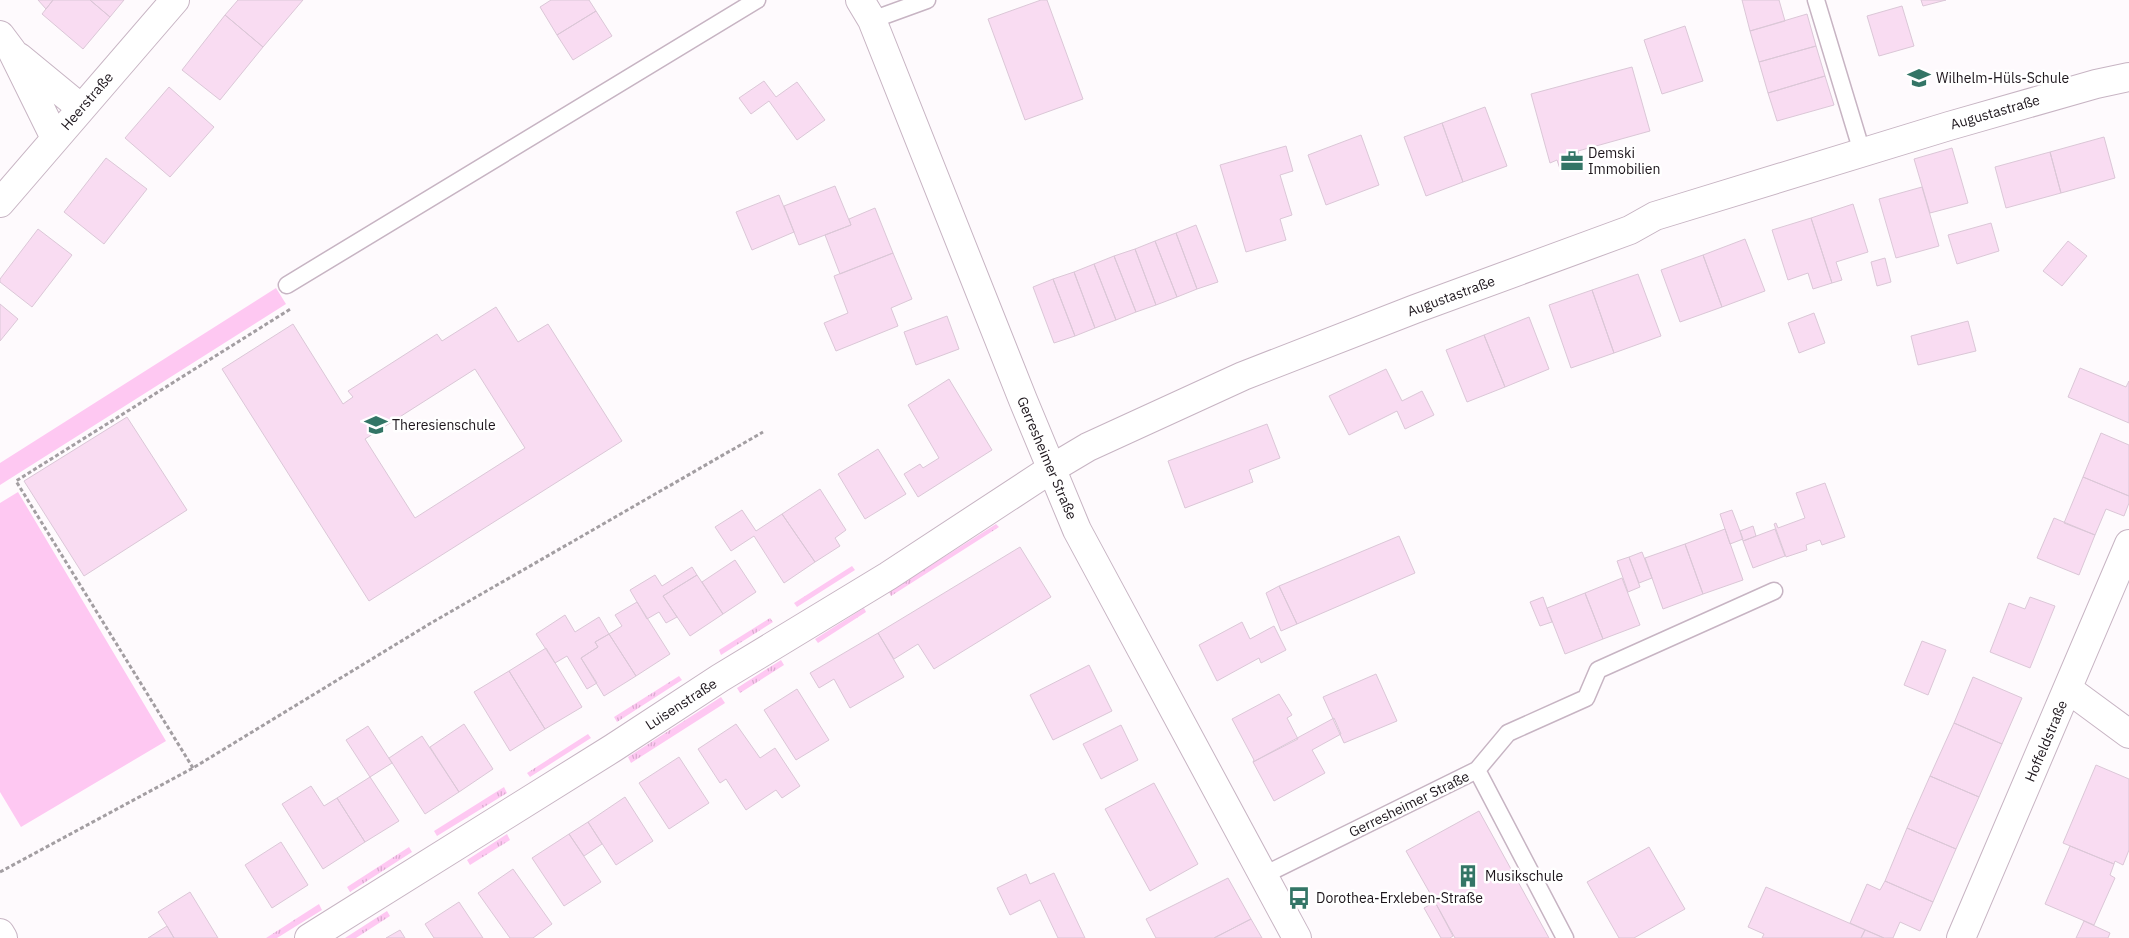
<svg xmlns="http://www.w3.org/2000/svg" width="2129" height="938" viewBox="0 0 2129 938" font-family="'IBM Plex Sans',sans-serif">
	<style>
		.grass { fill: url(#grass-tufts) }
		.green { fill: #fec8f2 }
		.building { fill: #f9dcf2; stroke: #dbc7d7; fill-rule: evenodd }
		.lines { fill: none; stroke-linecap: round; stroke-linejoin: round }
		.service-casing { stroke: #c7b4c3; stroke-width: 19 }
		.minor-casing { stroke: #c7b4c3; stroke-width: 30 }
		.tertiary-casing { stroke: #c7b4c3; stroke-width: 30 }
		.path { stroke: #a39ea2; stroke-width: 3; stroke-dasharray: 4 2.5; stroke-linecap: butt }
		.service { stroke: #fff; stroke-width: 16 }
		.minor { stroke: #fff; stroke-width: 28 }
		.tertiary { stroke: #fff; stroke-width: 28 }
		.labels { text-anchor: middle; stroke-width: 5; stroke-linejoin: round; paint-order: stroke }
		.poi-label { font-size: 14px; fill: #1d161c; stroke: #fff; text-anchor: start }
		.street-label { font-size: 14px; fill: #1d161c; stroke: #fff }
	</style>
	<defs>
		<pattern id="grass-tufts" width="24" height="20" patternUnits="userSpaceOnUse" patternTransform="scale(1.25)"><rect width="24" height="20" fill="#fec8f2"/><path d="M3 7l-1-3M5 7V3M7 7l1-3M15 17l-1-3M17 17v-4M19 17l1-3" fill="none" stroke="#d9abcf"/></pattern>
	</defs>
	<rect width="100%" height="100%" fill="#fefafd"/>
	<path class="grass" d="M996,524l3,3 -108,69 -2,-4z
		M852,566l3,4 -58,37 -3,-4z
		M864,608l2,4 -48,31 -3,-4z
		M770,618l3,4 -52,33 -2,-5z
		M781,660l3,5 -44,28 -3,-5z
		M679,676l3,4 -65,42 -3,-5z
		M721,697l4,6 -94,60 -3,-6z
		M588,734l3,4 -61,39 -3,-4z
		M504,787l3,6 -70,43 -3,-5z
		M507,834l3,6 -40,25 -3,-5z
		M409,847l3,5 -62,40 -3,-5z
		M319,904l3,6 -45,28h-11z
		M387,911l3,5 -34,22h-11z"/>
	<path class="green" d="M276,288l10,16 -286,181v-22z
		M18,492l148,249 -145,86 -21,-35v-289z"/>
	<path class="building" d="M38,0h15l-7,9z
		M53,0h37l20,17 -27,32 -41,-35z
		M90,0h34l-14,17z
		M238,0h65l-40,47 -38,-32z
		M551,0h38l7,11 -39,24 -17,-28z
		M1041,0h6l36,99 -58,21 -37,-101z
		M1742,0h37l6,21 -35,10z
		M1921,0h25l-23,6z
		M1902,6l12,40 -35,10 -12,-40z
		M596,11l16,25 -39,24 -16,-25z
		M1807,14l9,32 -57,16 -9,-31z
		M225,15l38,32 -43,53 -38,-30z
		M1685,26l18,55 -41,13 -18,-54z
		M1816,46l9,30 -57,17 -9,-31z
		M1632,67l18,64 -72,20 3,12 -21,6 -3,-9 -7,3 -19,-69z
		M1825,76l9,29 -57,16 -9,-28z
		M764,81l12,16 21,-15 28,38 -28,20 -28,-39 -18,13 -12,-16z
		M169,87l45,40 -44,50 -45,-39z
		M1485,107l22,59 -44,16 -21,-59z
		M1442,123l21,59 -37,14 -22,-59z
		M1361,135l18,50 -53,20 -18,-50z
		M2104,137l11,41 -54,15 -11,-41z
		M1286,146l7,25 -13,4 12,40 -12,4 6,21 -40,12 -26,-87z
		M1952,148l16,55 -38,10 -16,-54z
		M2050,152l11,41 -55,15 -11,-41z
		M106,158l41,31 -43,55 -40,-32z
		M835,186l16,39 -52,20 -15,-39z
		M1922,187l17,59 -43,12 -17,-59z
		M779,195l15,37 -42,18 -16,-38z
		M1853,204l15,48 -32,10 6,18 -10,3 -21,-65z
		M875,208l18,45 -53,21 -15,-39 26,-10 -2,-6z
		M1811,218l21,65 -19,6 -5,-16 -20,7 -16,-50z
		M1991,223l8,28 -42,13 -9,-29z
		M1196,225l22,57 -21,7 -21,-56z
		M38,229l34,26 -40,52 -32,-25v-3z
		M1176,233l21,56 -20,8 -22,-56z
		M1745,239l20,52 -43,16 -19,-52z
		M1155,241l22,56 -21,8 -21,-56z
		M2068,241l19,15 -25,30 -19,-15z
		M1135,249l21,56 -20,7 -22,-56z
		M893,253l19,46 -21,9 7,18 -62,25 -12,-28 24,-10 -14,-37z
		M1703,255l19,52 -42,15 -19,-52z
		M1114,256l22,56 -20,8 -22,-56z
		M1885,258l6,24 -14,4 -6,-24z
		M1094,264l22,56 -21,8 -21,-56z
		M1074,272l21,56 -20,8 -22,-57z
		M1638,274l23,62 -47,17 -22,-63z
		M1053,279l22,57 -21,7 -21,-56z
		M1592,290l22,63 -43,15 -22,-63z
		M0,304l18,15 -18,22z
		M496,307l22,35 30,-18 74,117 -253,160 -147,-232 71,-45 50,80 10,-7 -5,-6 89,-57 5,7zM475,369l50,79 -110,70 -50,-79z
		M1814,313l11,30 -26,10 -11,-30z
		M947,316l12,33 -43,16 -12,-33z
		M1529,317l20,52 -44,18 -21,-52z
		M1968,321l8,30 -58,14 -7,-29z
		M1484,335l21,52 -38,15 -21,-52z
		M2080,368l46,19 3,-6v42l-61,-26z
		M1386,369l16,32 20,-10 12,24 -29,14 -8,-18 -48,24 -20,-39z
		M949,379l43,71 -74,47 -14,-23 16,-10 3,4 16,-10 -31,-53z
		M127,417l60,93 -103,66 -60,-95z
		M1267,424l13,34 -31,12 4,12 -68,26 -17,-47z
		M2101,433l28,12v51l-46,-19z
		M878,449l28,45 -41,25 -27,-45z
		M2083,477l46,19v7l-5,13 -18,-7 -11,26 -31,-12z
		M1825,483l20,54 -23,8 -2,-5 -14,5 1,5 -21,7 -12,-33 2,-1 2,5 27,-10 -9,-25z
		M820,489l26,41 -11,8 5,8 -25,16 -33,-48z
		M742,510l14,21 26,-17 33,48 -31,21 -30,-47 -23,15 -16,-24z
		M1732,510l11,29 -13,5 -10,-30z
		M2054,518l41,17 -16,40 -42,-17z
		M1753,526l3,10 -13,5 -3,-10z
		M1725,529l18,51 -40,14 -18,-50z
		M1775,529l10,27 -32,12 -10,-27z
		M1399,536l16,37 -118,51 -18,-38z
		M1685,544l18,50 -40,15 -18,-51z
		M1020,547l31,50 -117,72 -16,-25 -24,15 -16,-26z
		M1642,552l10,26 -13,5 -10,-26z
		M1629,557l11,30 -12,5 -11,-31z
		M735,560l21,32 -33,22 -21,-32z
		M692,567l5,8 -34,21 14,21 -11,6 -7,-11 -12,7 -17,-29 25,-15 7,11z
		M697,575l26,39 -33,22 -27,-40z
		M1622,578l18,47 -37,14 -18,-46z
		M1279,586l18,38 -16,7 -15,-38z
		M1585,593l18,46 -38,15 -18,-46z
		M1543,597l9,25 -12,4 -10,-24z
		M2030,597l25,9 -25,62 -40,-16 19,-49 16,6z
		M637,602l33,52 -34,22 -27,-42 13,-8 -7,-11z
		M565,615l10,17 24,-15 10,17 -14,8 3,5 -17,11 16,25 -10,6 -20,-33 -12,7 -19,-29z
		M1242,622l8,17 24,-13 12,24 -25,13 -2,-5 -42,23 -18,-36z
		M878,633l26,44 -54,31 -16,-29 -15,9 -9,-15z
		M609,634l27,42 -32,20 -23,-38 17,-11 -3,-5z
		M1922,641l24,9 -18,45 -24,-10z
		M546,648l36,59 -37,22 -36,-58z
		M1089,665l23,46 -59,29 -23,-45z
		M509,671l36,58 -35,22 -36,-59z
		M1376,674l21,47 -53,22 -21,-46z
		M1973,677l49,21 -20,46 -48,-21z
		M797,689l32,51 -33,20 -32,-50z
		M1279,694l13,21 -5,3 11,21 -45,23 1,-2 -22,-41z
		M1334,718l7,16 -29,16 13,23 -51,28 -21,-39z
		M1954,723l48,21 -23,53 -49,-21z
		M464,724l29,45 -34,23 -29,-45z
		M736,724l24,34 15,-10 25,38 -18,12 -6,-8 -30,20 -20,-31 -6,4 -22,-34z
		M1121,725l17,35 -37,19 -18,-35z
		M368,726l24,37 -22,14 -24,-37z
		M422,736l37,56 -34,22 -36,-56z
		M679,757l30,46 -40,26 -30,-46z
		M2096,765l33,14v71l-6,15 -8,-4 -1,3 -51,-21z
		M1930,776l49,21 -23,52 -49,-21z
		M370,777l29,44 -34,21 -28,-44z
		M1154,783l44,81 -48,27 -45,-82z
		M311,786l13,20 13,-8 28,44 -42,27 -41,-65z
		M625,797l28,44 -37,24 -28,-43z
		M1479,811l70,127h-94l-20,-36 -29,-51z
		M588,822l14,22 -18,12 -15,-22z
		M1907,828l49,21 -23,53 -48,-21z
		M569,834l32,48 -37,24 -32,-48z
		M281,842l27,43 -36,23 -27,-43z
		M2070,846l44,18 -4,11 5,3 -21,47 -49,-21z
		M1649,847l36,62 -51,29h-15l-32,-56z
		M513,869l39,55 -19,14h-23l-32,-45z
		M1054,873l31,65h-27l-18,-38 -30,15 -13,-27 29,-14 4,10z
		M1228,878l23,41 -37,19h-58l-10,-19z
		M1885,881l48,21 -13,29 -20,-9 -7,16h-9l-34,-15 17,-39 13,6z
		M1766,887l99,43 -4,8h-99l2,-4 -16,-7z
		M190,892l28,46h-44l-7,-12 -9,-14z
		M459,902l24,36h-49l-9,-14z
		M1435,902l18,34 -3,2h-9l-17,-30z
		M1251,919l11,19h-48z
		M2084,921l26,12 -2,5h-32z
		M167,926l7,12h-26z
		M400,930l5,8h-19z
		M1865,930l19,8h-23z"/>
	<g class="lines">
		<defs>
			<path id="service" d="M1816,0l46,152
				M872,14v6l55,-20
				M287,285l470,-285
				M1477,770l88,168
				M1264,875l213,-105 31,-37 78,-35 12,-28 176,-79"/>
			<path id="minor" d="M0,35l12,16 43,87
				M19,57l62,51
				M0,203l175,-203
				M2068,689l61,45
				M0,933l3,5
				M309,938l304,-190 107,-70 168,-102 163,-107 37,-22 155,-71 172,-67 215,-79 25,-14 294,-90 147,-42 33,-7
				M1961,938l168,-394"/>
			<path id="tertiary" d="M860,0l12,20 151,380 54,130 220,408"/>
		</defs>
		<use href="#service" class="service-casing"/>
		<use href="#minor" class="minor-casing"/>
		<use href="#tertiary" class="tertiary-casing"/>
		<path class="path" d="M193,768l-177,-287 276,-173
			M0,872l193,-104 238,-145 332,-191"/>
		<use href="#service" class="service"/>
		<use href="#minor" class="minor"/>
		<use href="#tertiary" class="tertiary"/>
	</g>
	<defs>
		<symbol id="school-bare" viewBox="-9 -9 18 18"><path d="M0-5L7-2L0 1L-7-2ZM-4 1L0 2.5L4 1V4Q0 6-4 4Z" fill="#337566" stroke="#fff" stroke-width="2.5" paint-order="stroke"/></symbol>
		<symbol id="office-bare" viewBox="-9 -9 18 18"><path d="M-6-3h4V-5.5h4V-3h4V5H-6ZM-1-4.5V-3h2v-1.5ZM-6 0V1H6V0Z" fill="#337566" stroke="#fff" stroke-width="2.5" paint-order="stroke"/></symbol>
		<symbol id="building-bare" viewBox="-9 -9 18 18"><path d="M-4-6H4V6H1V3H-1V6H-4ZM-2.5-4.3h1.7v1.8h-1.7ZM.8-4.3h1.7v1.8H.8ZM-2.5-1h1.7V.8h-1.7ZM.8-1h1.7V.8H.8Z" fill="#337566" stroke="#fff" stroke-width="2.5" paint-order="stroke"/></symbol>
		<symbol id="bus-bare" viewBox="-9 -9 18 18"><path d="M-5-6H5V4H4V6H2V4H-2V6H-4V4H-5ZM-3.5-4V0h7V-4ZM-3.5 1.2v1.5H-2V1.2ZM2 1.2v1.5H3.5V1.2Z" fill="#337566" stroke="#fff" stroke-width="2.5" paint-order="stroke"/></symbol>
	</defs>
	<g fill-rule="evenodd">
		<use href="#school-bare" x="1903" y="62" width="32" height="32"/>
		<use href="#office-bare" x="1556" y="145" width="32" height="32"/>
		<use href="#school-bare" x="360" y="409" width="32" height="32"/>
		<use href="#building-bare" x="1452" y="860" width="32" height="32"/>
		<use href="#bus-bare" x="1283" y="882" width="32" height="32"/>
	</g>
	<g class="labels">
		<g class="poi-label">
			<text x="1936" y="83">Wilhelm-Hüls-Schule</text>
			<text x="1588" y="158">Demski<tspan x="1588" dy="16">Immobilien</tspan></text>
			<text x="392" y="430">Theresienschule</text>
			<text x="1485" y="881">Musikschule</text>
			<text x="1316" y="903">Dorothea-Erxleben-Straße</text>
		</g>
		<g class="street-label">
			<text transform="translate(87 101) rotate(-49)" y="5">Heerstraße</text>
			<text transform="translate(1995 112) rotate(-16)" y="5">Augustastraße</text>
			<text transform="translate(1451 296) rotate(-20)" y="5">Augustastraße</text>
			<text transform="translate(1047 458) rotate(67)" y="5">Gerresheimer Straße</text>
			<text transform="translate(681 704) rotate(-33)" y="5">Luisenstraße</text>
			<text transform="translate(2046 741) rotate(-67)" y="5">Hoffeldstraße</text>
			<text transform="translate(1409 804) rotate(-26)" y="5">Gerresheimer Straße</text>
		</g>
	</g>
</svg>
